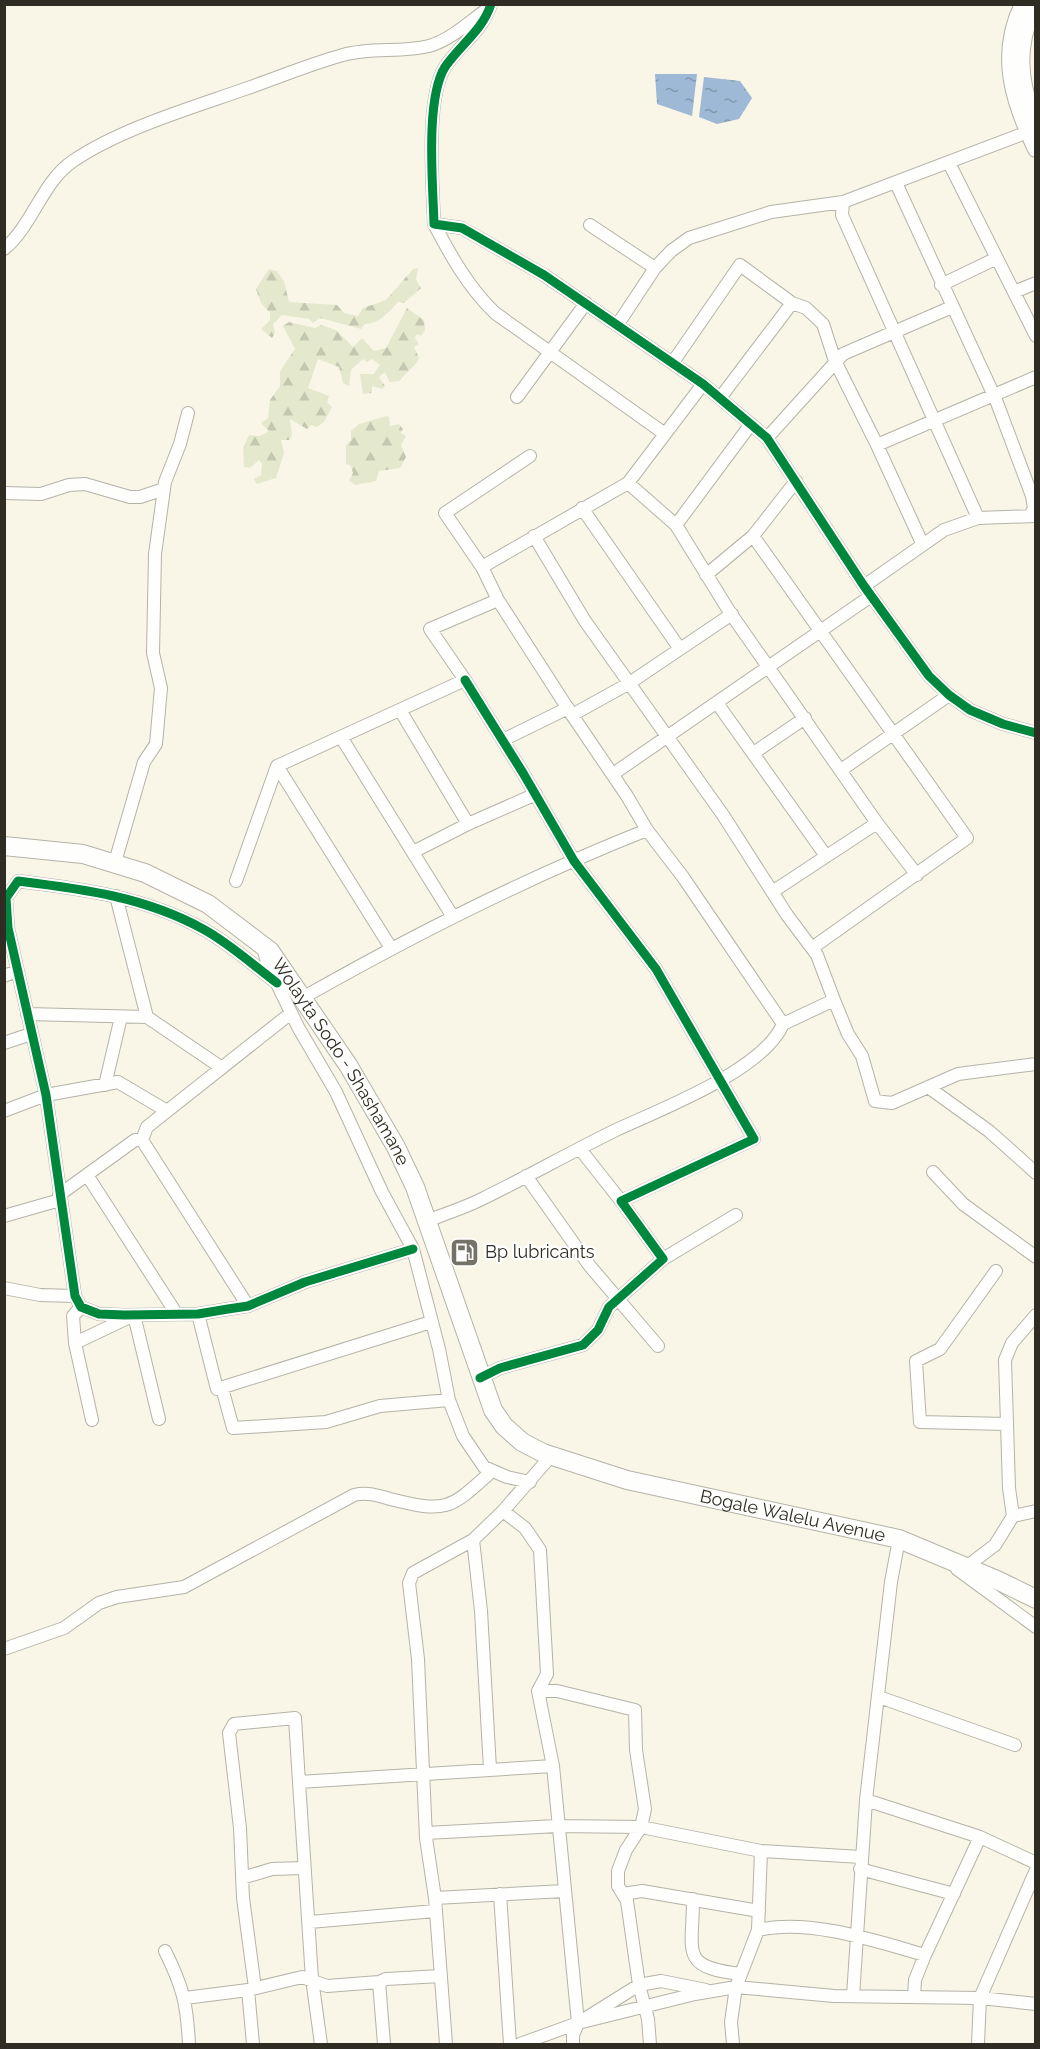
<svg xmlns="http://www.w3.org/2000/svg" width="1040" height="2049" viewBox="0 0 1040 2049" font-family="Raleway,sans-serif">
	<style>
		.forest { fill: url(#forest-firs) }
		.water { fill: url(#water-ripples) }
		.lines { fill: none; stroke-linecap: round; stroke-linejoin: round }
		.minor-casing { stroke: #b5b3a8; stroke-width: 14 }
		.major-casing { stroke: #b5b3a8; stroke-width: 18 }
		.highway-casing { stroke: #b5b3a8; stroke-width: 20 }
		.minor { stroke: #fefefc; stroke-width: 12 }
		.major { stroke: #fefefc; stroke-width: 16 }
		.highway { stroke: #fefefc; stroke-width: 18 }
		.cycleway-casing { stroke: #fff; stroke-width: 13 }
		.cycleway { stroke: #00873e; stroke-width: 9 }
		.labels { text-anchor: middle; stroke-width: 4.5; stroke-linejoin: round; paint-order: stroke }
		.street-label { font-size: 18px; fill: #2e2c23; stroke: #fff }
		.poi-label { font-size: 18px; fill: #2e2c23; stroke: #fff; text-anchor: start }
	</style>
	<defs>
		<pattern id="forest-firs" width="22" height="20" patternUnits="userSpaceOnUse" patternTransform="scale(1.5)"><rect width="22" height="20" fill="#e4e9ce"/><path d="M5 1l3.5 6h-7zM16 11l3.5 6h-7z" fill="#c4c8b1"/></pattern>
		<pattern id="water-ripples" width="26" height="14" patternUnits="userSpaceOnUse" patternTransform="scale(1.5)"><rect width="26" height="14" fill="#9db9d6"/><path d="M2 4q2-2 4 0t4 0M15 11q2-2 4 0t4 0" fill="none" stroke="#8097ad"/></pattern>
	</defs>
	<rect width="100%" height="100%" fill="#f9f6e8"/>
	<path class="forest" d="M418,268l-2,12 5,8 -17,15 -6,-1c-9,10 -19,22 -33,22l-4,5 -41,-11 -7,5 -4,-4 -27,-4 -9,9 2,9 -3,5 -11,-9 9,-9v-7l-9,-10 -5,-14 13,-20 8,2 7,10 5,21 48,3 7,8 14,3 5,-8 23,-8 27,-31z
		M407,308l17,12 1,10 -4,6 -4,-2 -2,4 4,6 -5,3 5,11c-5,11 -14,14 -19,23l-10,1 -5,-10 -6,5 6,9 -3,3 -10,-3v7l-9,1 -3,-20h14l6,-9 -8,-6 -5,3 -4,-3 -12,11 -2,16 -6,-3 -4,-16 -21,-8 -10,29 21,8 -2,6 5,5 -8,15 -7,5 -6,-2 -4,4 -17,-10 2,16 -3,5h-8l3,13 -8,25 -19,6 -3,-5 7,-4 1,-11 -3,-4 -9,8 -6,-1 -1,-19 6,-13 11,1 9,-5 -8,-8 7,-5 2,-18 10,-14v-15l15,-22 -12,-23 6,-4 26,6 6,-3 15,5 17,17 9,-9 12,13 12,-3z
		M386,416l3,1 1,9 9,-2 4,5 -2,4 5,3 -5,9 5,12 -6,11 -21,3 -3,10 -21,4 -6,-5 4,-7 -2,-7 -5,-2v-19l5,-5v-9l8,-7z"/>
	<path class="water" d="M655,74h42l-5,42 -35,-12z
		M704,77l36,4 12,17 -13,21 -22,5 -18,-7z"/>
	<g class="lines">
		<defs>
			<path id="minor" d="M491,4c-8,26 -31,41 -46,63 -20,32 -12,119 -11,157l28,4 82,47 159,109 64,54 97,148 65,90 20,19 21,15 33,14 33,9
				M949,163l87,173
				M896,183l100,217 36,96 2,12 -3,6
				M843,202l-1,13 136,303 58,-2
				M434,224c17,32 34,63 61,89l170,121
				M590,225l65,43
				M4,249c29,-24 38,-67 69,-88 47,-32 118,-53 172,-72 32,-11 65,-25 98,-34 28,-8 58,-2 86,-9 21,-6 39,-23 57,-36
				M941,285l56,-27
				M1014,292l22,-9
				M618,324l37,-56 16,-17 18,-13 82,-26 72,-10 185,-70
				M673,362l67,-97 52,38
				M517,397l69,-94
				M720,398l72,-95 14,5 17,16 12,37 42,84
				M767,438l76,-84 109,-47
				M628,483l48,42 53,86 148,212 40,52
				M4,493l37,1 28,-9 16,-1 45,13h10l24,-8
				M582,508l98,141
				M676,525l75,-101
				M534,536l51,85 138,194 64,100 30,40 17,45
				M753,536l214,302 -155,110
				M922,543l-45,-98 159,-68
				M482,567l-37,-54 85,-57
				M706,575l47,-39 43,-55
				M864,586l80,-56 34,-12
				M498,600l74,115 56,-31 104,-70
				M465,680l58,93 51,88 82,108 98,170 -133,62 42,58 -54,48 -11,23 -15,15 -83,23 -20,10
				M717,703l109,153
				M400,710l68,114
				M572,715l55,81 20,34 36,47 100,147 51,-24 14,34 14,22 13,45 17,2 66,-29 78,-10
				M341,737l112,180
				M503,740l65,-32
				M755,752l50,-34
				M277,766l114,182
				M841,770l108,-75
				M613,774l258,-178
				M413,852l55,-28 68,-30
				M115,862l29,-100 12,-18 5,-56 -8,-35 2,-99 10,-72 15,-38 8,-31
				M236,881l41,-115 188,-86 -35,-51 68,-29 -16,-33 146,-84 75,-99
				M772,892l105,-69
				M116,896l31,121
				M263,948l5,17 30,62 38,65 46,100 31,57 26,100 10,51 14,36 21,31 23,10 23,5
				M4,976l13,-5
				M277,983c-24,-18 -48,-40 -74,-54 -58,-32 -120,-40 -185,-48l-12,17 2,30 38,167 29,201 6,11 18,7 25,1 74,-1 30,-5 20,-3 57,-24 108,-33
				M304,997c111,-63 224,-120 343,-167
				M27,1014l120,3 75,51
				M4,1043l27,-9
				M105,1085l16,-68
				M928,1087l61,44 47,42
				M4,1111l42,-16 72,-13 49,29
				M580,1149l41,52
				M933,1172l30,32 73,53
				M87,1175l89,138
				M526,1176l63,89 69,81
				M59,1195l76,-55h7
				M4,1216l56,-16
				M426,1221c19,-7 38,-13 56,-22 45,-22 89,-47 134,-69 45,-21 148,-60 167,-106
				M663,1259l73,-44
				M996,1271l-56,78 -24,12 4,61 87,2
				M4,1288l36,7 35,1
				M248,1306l-106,-166 5,-13 144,-114
				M81,1307l-8,9 2,27 17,77
				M198,1314l19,75 214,-67
				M75,1343l59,-28 25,104
				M222,1388l11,40 93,-6 54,-16 69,-6
				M503,1511l22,17 15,22 7,124 -9,17 15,75 25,257
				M1013,1516l-4,-28 -4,-128 7,-17 24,-28
				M473,1540l8,71 9,158
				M966,1567l29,-22 18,-29 23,-5
				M957,1569l79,58
				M4,1649l60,-21 35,-25 18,-6 67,-10 170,-92c13,-3 23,0 36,4 57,14 59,11 102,-28
				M538,1691h19l78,19 1,40 9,59 -4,18 -15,23 -8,21v15l9,15 12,84 9,34 2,25
				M879,1697l136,48
				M299,1782l13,197 9,65
				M866,1800l114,37 56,26
				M426,1833l131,-7 84,1 120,24 100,6
				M860,1869l94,25
				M242,1878l30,-9 31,-1
				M500,1894l10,150
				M623,1894l19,-3 117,20
				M435,1898l129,-7
				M693,1899c0,54 -14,68 48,75
				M310,1922l125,-11
				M758,1930c50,-12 118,11 167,25
				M165,1951c18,36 22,53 24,93
				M255,1988l-12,-90 -3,-70 -11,-95 5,-9 61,-6 4,64 254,-16
				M853,1996l13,-196 25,-218 8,-43
				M914,1996l1,-16 10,-25 55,-118
				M185,1998l63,-8
				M253,2044l-5,-54 54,-13 25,9 52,-4
				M384,2044l-5,-62 7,-3 55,-3
				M446,2044l-11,-146 -9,-60 -8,-179 -9,-76 4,-10 60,-33 30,-29 48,-55
				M520,2044l58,-21 117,-29 41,-7 98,9 146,2 56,6
				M573,2044v-9l5,-12 61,-38 22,-4 45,9
				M733,2044l-2,-22 5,-35 22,-57 3,-79
				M978,2044l2,-46 56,-128"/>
			<path id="major" d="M1023,4c-25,51 -10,97 13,145
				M1036,5c-21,37 -18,79 0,116"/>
			<g id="highway">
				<path id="s1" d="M4,846l79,8 62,19 63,31 62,47 78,114 48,82 19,40 78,223 11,16 18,16 21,11 84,27 272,59 98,41 39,19"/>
			</g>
		</defs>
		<use href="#minor" class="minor-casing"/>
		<use href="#major" class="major-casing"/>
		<use href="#highway" class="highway-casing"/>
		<use href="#minor" class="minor"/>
		<use href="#major" class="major"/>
		<use href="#highway" class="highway"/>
		<defs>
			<path id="cycleway" d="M491,4c-8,26 -31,41 -46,63 -20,32 -12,119 -11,157l28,4 82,47 159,109 64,54 97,148 65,90 20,19 21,15 33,14 33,9
				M465,680l58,93 51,88 82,108 98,170 -133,62 42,58 -54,48 -11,23 -15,15 -83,23 -20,10
				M277,983c-24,-18 -48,-40 -74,-54 -58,-32 -120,-40 -185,-48l-12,17 2,30 38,167 29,201 6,11 18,7 25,1 74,-1 30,-5 20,-3 57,-24 108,-33"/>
		</defs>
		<use href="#cycleway" class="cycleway-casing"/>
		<use href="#cycleway" class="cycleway"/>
	</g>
	<defs>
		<symbol id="fuel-square" viewBox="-11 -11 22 22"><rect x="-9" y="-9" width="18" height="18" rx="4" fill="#757368" stroke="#fff"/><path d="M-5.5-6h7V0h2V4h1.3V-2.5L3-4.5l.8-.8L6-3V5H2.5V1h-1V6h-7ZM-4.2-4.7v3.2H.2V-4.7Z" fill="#fff"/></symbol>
	</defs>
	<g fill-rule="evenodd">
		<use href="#fuel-square" x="448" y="1236" width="33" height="33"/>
	</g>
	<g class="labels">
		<g class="street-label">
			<text dy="6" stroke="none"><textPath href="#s1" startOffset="424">Wolayta Sodo - Shashamane</textPath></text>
			<text dy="6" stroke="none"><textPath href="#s1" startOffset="1131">Bogale Walelu Avenue</textPath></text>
		</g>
		<g class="poi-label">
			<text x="485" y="1258">Bp lubricants</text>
		</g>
	</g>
	<rect width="1040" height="2049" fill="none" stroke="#2e2c23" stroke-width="12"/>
</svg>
